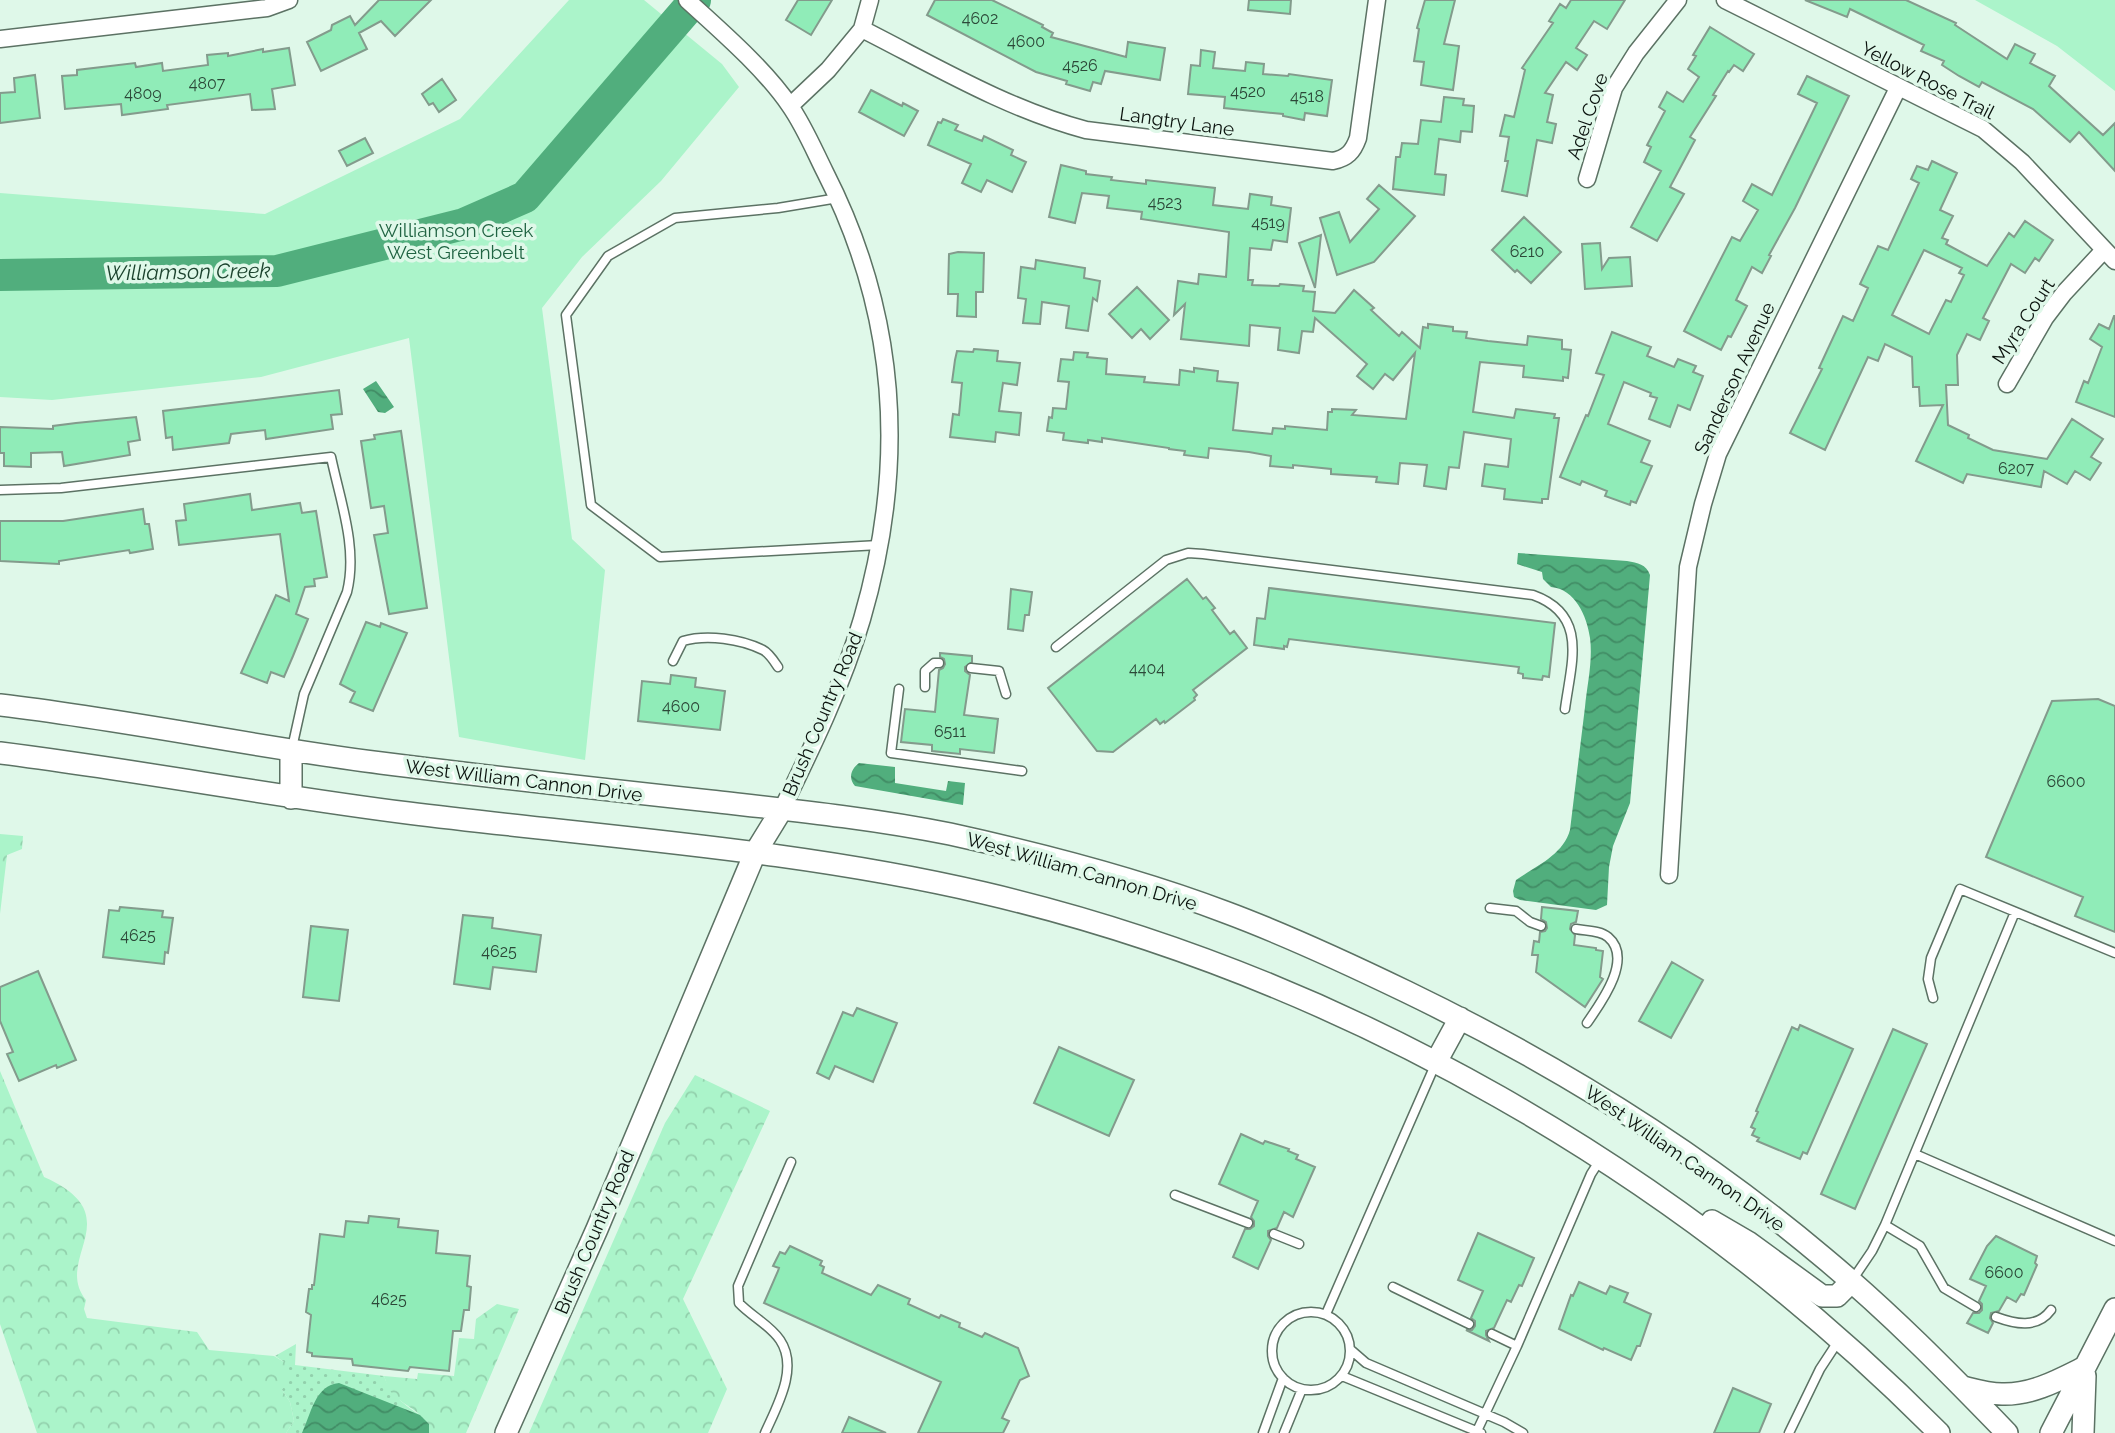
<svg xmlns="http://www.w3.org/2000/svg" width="2115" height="1433" viewBox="0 0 2115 1433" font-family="Raleway,sans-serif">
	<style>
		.grass { fill: url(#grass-dots) }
		.forest { fill: url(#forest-crowns) }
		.park { fill: #abf4ca }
		.water { fill: url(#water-waves) }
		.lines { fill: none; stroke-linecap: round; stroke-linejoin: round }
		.river { stroke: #51ae7d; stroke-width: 32 }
		.building { fill: #90ecb8; stroke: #839b8c; stroke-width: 2; fill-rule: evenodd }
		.lane-casing { stroke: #5c7264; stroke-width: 11 }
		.street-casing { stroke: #5c7264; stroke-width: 19 }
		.secondary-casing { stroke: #5c7264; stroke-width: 24 }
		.lane { stroke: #fff; stroke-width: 8 }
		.street { stroke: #fff; stroke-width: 16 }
		.secondary { stroke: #fff; stroke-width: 21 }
		.labels { text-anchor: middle; stroke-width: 7; stroke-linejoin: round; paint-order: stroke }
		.number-label { font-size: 16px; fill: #2c4838 }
		.street-label { font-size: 19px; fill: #0a120d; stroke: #dff8e9 }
		.park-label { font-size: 19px; fill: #216443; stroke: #dff8e9 }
		.water-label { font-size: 21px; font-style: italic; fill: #1c432e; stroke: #dff8e9 }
	</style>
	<defs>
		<pattern id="grass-dots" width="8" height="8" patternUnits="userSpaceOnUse" patternTransform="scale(1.75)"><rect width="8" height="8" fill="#abf4ca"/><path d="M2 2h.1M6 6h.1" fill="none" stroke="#92d0ac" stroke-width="1.8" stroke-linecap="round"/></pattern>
		<pattern id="forest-crowns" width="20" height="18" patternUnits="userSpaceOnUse" patternTransform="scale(1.75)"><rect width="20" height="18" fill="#abf4ca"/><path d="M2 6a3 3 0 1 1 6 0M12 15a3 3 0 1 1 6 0" fill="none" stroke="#92d0ac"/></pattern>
		<pattern id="water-waves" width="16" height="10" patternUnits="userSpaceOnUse" patternTransform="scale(1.75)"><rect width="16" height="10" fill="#51ae7d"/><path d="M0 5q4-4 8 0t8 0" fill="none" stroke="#418c65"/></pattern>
	</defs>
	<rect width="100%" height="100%" fill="#dff8e9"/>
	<path class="grass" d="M296,1344l-1,21 89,11c7,21 24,31 42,43l3,14h-143l8,-12 -4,-19 -8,-12 2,-28 -9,-6z"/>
	<path class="forest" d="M0,834l23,2 -1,13 -15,6 -7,59z
		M0,1071l44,106c88,39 8,81 42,123l-2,9 3,9 110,14 12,18 65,6 10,6 6,12 -8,16 8,12 4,19 -8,12h-249l-37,-109z
		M695,1075l75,36 -87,188 44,90 -19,44h-179l136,-310z
		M497,1304l22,5 -53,124h-37c0,-20 -27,-27 -38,-41 -4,-5 -5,-11 -7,-16l33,3 1,-6 36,3 5,-38 15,1 2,-20z"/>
	<path class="park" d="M569,0h75l78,64 17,23 -78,94 -79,76 -40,51 30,231 33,31 -20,190 -126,-23 -50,-399 -148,39 -209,23 -52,-3v-204l265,21 195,-95z
		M1975,0h140v91l-58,-45z"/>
	<path class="water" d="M376,381l18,26 -9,6 -7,-1 -15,-23z
		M1518,553l109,8c11,2 19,3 23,14l-20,228 -17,43 -4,21 -2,38 -11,5 -76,-10 -6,-3 -1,-6 3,-11c20,-14 47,-25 54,-50 5,-41 10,-82 15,-123 2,-22 8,-46 5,-69 -3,-22 -15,-49 -39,-51l-8,-8 -1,-7 -25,-8z
		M859,763l36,4v16l51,8 2,-10 17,2 -2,22 -108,-19c-7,-8 -4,-17 4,-23z
		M339,1383l81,32 9,9v9h-127c9,-19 13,-48 37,-50z"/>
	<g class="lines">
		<path class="river" d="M0,275l277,-4 187,-47 61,-27 170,-197"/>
	</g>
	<path class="building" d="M379,0h52l-36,36 -14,-15 -22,12 8,16 -46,22 -14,-29 24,-12 1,-5 18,-9 5,9z
		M798,0h34l-21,35 -25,-15z
		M935,0h57l51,25 -1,2 11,6 -2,4 75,20 2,-15 37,6 -5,32 -55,-9 -4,13 -8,-2 -3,9 -24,-7 1,-3 -31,-9 -109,-57z
		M1249,0h42l-1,14 -42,-4z
		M1425,0h30l-11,44 15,2 -6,44 -32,-5 3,-23 -10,-1 5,-32 -2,-1z
		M1571,0h54l-18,29 -13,-8 -18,27 11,7 -10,15 -11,-8 -21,31 8,2 -6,27 9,2 -4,19 -15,-3 -10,56 -25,-5 6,-30h-3l4,-24 -9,-1 5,-21 9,2 11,-47 -3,-2 31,-45 -4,-2 11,-17 6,4z
		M1805,0h101l50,23 -1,2 52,34 8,-15 20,10 -5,9 25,13 -6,10 54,49 12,-12v48l-36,-39 -9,10 -37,-33 -51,-27 -3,5 -20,-11 -17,-11 2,-4 -23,-10 3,-6 -74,-36 -3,8z
		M1710,27l44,27 -11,17 -9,-6 -5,7 -1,-1 -15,24 3,1 -26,41 5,3 -25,47 14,7 -27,47 -26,-14 30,-56 -17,-9 7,-15 -4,-2 18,-34 -6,-4 8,-15 16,10 16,-25 -11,-8 8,-13 -3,-1z
		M289,48l6,37 -23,4 3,20 -23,1 -2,-16 -83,11 1,4 -46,6 -1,-11 -56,5 -3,-33 15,-1v-5l58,-7 1,4 26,-4 1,8 45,-6 -1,-10 21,-2v3l35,-7v3z
		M1201,50l14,2 -2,16 32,3 1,-9 18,2 -1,10 25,2 1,-2 43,6 -5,36 -22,-3 -1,7 -21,-4v-2l-59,-6 1,-11 -37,-3 3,-29 9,1z
		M35,75l5,43 -40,5v-30l15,-1 -1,-14z
		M1807,76l42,20 -54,112 -26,47 2,1 -9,17 -10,-6 -16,33 11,6 -16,31 -3,-1 -7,14 -37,-19 48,-94 8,4 18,-31 -15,-9 9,-17 20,11 31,-63 14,-29 -19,-9z
		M442,79l14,21 -17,12 -6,-9 -4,2 -7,-11z
		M871,90l31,16 1,-3 15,8 -14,25 -45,-24z
		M1444,97l20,2 -1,6 11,1 -2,26 -11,-1 -1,11 -21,-3 -4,35 11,1 -2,20 -51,-6 3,-32h4l2,-14 16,1 3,-24 20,2z
		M943,119l15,6 -3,5 27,11 2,-5 29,14 -2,5 15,7 -14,30 -25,-12 -6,12 -19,-9 9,-19 -43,-19 10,-23 3,1z
		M365,138l8,15 -26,13 -8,-15z
		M1932,161l25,12 -17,37 13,6 -11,22 6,2 -2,4 41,22 22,-33 5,4 11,-16 28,19 -14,21 -4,-3 -10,15 -14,-9 -28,54 6,3 -9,19 -13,-6 -10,21 1,30h-12l2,40 21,10 -1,3 25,12 54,9 25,-40 31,20 -12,18 10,6 -11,17 -15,-9 -8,13 -23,-13 -3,16 -74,-13 -4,9 -47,-22 27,-56 -23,1 -1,-19h-6l-1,-30 -27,-13 -7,17 -10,-4 -43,93 -35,-17 32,-64 -3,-1 24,-52 10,5 15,-33 -8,-4 18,-38 10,4 31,-67 -8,-4 6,-13 11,4zM1924,250l38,18 -3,5 5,2 -13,27 -5,-2 -17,34 -37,-19z
		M1061,165l25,6v3l26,3 -1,3 35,4v-4l69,8 -2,17 35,4 2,-15 22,3 -1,8 20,3 -4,34 -14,-2 -2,10 -21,-2 -2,32h5l-1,5 27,1 1,-2 24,2 -1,5 12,1 -2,19 22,2 19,-23 20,18 -3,2 28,26 3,-4 18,16 3,-21 5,1v-4l25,3v4l14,1 -1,6 22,3 39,4 1,-9 34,4v9l9,1 -3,28 -5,-1v4l-40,-4 1,-11 -44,-4 -7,50 41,6 2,-9 39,5 -1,4h5l-11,81h-6v4l-38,-4 1,-10 -23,-3 3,-22 23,3 3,-28 -47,-7 -5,36 -10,-1 -3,22 -22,-3 3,-21 -27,-2 -2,21 -22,-2 1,-5 -46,-3v-5l-38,-4v3l-23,-2 1,-10 -22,-4 -40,-4 -1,10 -24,-3 1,-4 -16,-2v-1l-67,-10v4l-14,-2v3l-25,-3 1,-7 -17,-2 2,-14 3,1 1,-10 13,1 3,-27 -11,-1 3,-22 12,1 1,-8 14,1 -1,4 20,2 -1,15 39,3 -1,5 35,3 1,-15 14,2v-4l24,3 -1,10 21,2 -5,47 39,4 1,-6 12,1v-3l42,4 1,-18h4v-3l24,1 -4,5 54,4 9,-66 -22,27 -8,-6 -12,15 -16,-13 10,-12 -52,-46 -2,14 -11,-1 -3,22 -21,-3 2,-22 -30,-3 -1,21 -68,-7 4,-35 -11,11 4,-34 20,3 1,-10 27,3 3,-45 -88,-13 1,-7 -35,-4 2,-12 -27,-3 -7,30 -26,-6z
		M1379,185l36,31 -41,46 -37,13 -17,-57 19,-6 11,30 29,-33 -12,-10z
		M1524,217l37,35 -30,31 -14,-13 -2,2 -23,-22z
		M1321,235l-6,53 -16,-45z
		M1600,243l2,26 7,-11 21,-1 2,29 -47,3 -3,-45z
		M958,252l26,1 -1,39h-7v25l-19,-1 1,-22h-10l1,-40z
		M1036,260l49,8 -1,10 16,3 -3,20 -4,-3 -5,33 -22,-3 3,-22 -27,-4 -2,22 -17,-1 3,-24 -8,-1 3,-31 14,2z
		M1137,287l32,33 -19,19 -9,-10 -9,9 -23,-24z
		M2114,316h1v101l-39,-15 8,-21 4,2 14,-36 -12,-8 9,-15 10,5z
		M1612,332l39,15 -4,9 27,11 4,-8 18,7 -3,6 10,4 -13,34 -12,-5 -8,22 -21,-8 8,-21 -7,-2 1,-3 -27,-11 -16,42 42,17 -9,21 11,4 -16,37 -5,-2 -1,4 -25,-9 2,-5 -25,-10 -2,4 -20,-8 26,-62 2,1 16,-41 -8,-2z
		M974,349l24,2 -1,10 23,2 -3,22 -14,-2 -4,28 22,2 -2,22 -23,-3 -1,10 -45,-5 3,-23 6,1 3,-32 -10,-1 3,-22 2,-9 16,1z
		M339,390l3,24 -11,1 2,14 -67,10 -1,-9 -34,4 -2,9 -56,7 -1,-13 -6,1 -3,-27z
		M136,417l4,23 -12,2 2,13 -66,11 -2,-14 -31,1v14l-27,-1v-13h-4v-26l53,2v-3l23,-3z
		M401,431l26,177 -38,6 -15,-79 14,-2 -4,-27 -13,2 -10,-67 14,-2 -1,-4z
		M250,494l2,16 48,-7 2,10 14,-2 11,66 -13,2 1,7 -10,1 -9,27 12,5 -15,37 -9,21 -13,-5 -4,11 -26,-10 35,-78 13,6 -9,-67 -101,11 -3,-24 10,-1 -2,-16z
		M143,509l2,15h4l4,25 -23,4 -1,-3 -70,11v3l-59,-3v-40h63z
		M1187,579l16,20 3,-2 9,11 -3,2 18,24 4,-3 13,17 -54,42 4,5 -3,3 1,2 -30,23 -1,-2 -4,3 -4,-5 -43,33 -16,-1 -49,-63z
		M1269,588l286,35 -6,54 -6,-1 -1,4 -19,-2v-4l-5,-1 1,-6 -230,-28 -2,8 -3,-1v3l-30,-4 3,-27 8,1z
		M1011,589l21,3 -3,23h-4l-2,16 -15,-2z
		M366,622l14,5 1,-4 26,10 -34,78 -23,-9 5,-10 -15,-8z
		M940,653l32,3v6l-7,5v4l5,4 -6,40 34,4 -4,34 -34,-4v5l-28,-3v-6l-31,-3 4,-33 30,3 4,-42 4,-2 2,-4 -1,-5 -4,-2z
		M671,675l25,3 -1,9 30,4 -5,39 -82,-9 4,-40 28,3z
		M2098,699l17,7v226l-40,-16 8,-19 -97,-40 66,-156z
		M120,907l43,4 -1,6 11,1 -5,35 -3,-1 -1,12 -61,-7 6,-47 10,1z
		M1542,907l36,4 -2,11 -5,2 -1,5 5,6 -1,10 22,3v2l7,1 -3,26 3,2 -18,28 -49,-35 2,-17h-6l2,-14 5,1 1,-10 5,-1 2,-3 -1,-6 -5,-3z
		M463,915l30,3 -1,10 49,7 -5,37 -43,-5 -3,22 -36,-5z
		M311,926l37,4 -9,71 -36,-4z
		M1672,962l31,18 -32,58 -32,-17z
		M38,971l38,89 -19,8 -1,-3 -37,16 -12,-27 6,-2 -13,-31v-34z
		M857,1008l40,15 -24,59 -38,-16 -6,13 -12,-6 26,-61 10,4z
		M1800,1025l53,24 -46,105 -4,-2 -3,7 -43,-18 2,-3 -7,-3 3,-6 -4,-2 7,-15 -2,-1 36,-84 6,3z
		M1893,1029l34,15 -72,165 -34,-15z
		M1059,1047l75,33 -25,56 -75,-33z
		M1241,1134l22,10 2,-3 24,8 -1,2 10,4 -2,4 19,8 -22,50 -9,-5 -7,16 -9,3v5l3,4 -13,29 -25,-12 12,-28h5l4,-3v-5l-3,-4 7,-16 -39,-17z
		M369,1216l30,3 -1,8 40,4 -2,22 34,3 -3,30 4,1 -2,23h-5l-3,21h-8l-4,40 -39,-4 -2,4 -55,-6 -1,-6 -40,-3v-3l-5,-1 4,-37 -5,-3 3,-23h3v-4h2l6,-51 24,3 2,-16 22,2z
		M1478,1233l56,25 -12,28 -3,-1 -8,17 -4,-2 -13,28 -8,3v4l3,6 -23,-11h6l3,-4v-5l-4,-3 12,-27 -25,-11z
		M1996,1236l41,20 -2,7 2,2 -13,30 -3,-1 -5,8 -9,-5 -8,14 -8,2 -1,5 3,5 -5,10 -21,-10 6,-10h6l3,-3v-6l-3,-3 7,-15 -16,-7 17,-33z
		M790,1246l32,15 -2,4 4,2 -2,6 49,22 7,-10 32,14 -2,5 31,14 2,-3 19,8 -1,4 23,10 3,-4 33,15 11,28 -9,4 -18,38 7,3 -6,12h-85l23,-51 -177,-79 14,-32 1,-3 -6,-2 7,-14 5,2z
		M1579,1282l27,12 4,-8 18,7 -4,9 27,12 -11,32h-3l-6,14 -27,-12 -1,2 -44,-21 12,-34 2,1z
		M1733,1388l38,16 -12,29h-45z
		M849,1417l37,16h-44z"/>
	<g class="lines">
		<defs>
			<path id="lane" d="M838,198l-60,10 -103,10 -67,38 -42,59 25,190 69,52 219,-12
				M0,490l61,-2 270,-31c9,43 27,91 16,135l-43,102 -12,54
				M1056,647l110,-87 22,-7 15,1 330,41c56,20 38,68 32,114
				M673,661l10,-20c24,-7 58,-2 80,9 6,3 11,11 15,17
				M971,668l28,3 7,23
				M925,687v-16l9,-8h5
				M899,689l-8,64 131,18
				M1490,908l26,3 14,11 11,4
				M1576,929c10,2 24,1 32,8 26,22 -8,67 -21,86
				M1933,998l-5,-19 3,-21 29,-69 155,64
				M1915,1154l200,87
				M1175,1195l73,28
				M1885,1225l35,21 24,42 32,19
				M1274,1234l25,10
				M1853,1279l19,-28 13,-26 130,-313
				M1393,1287l76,37
				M1272 1351a39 39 0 1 1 78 0a39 39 0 1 1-78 0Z
				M1326,1314l109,-249
				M1996,1317c19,7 41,12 55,-7
				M1492,1334l25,12
				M1351,1350l15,13 138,59 19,11
				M1342,1376l139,57
				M1477,1431l40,-85 74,-172 9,-14
				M765,1433c12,-27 34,-65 15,-93 -10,-15 -29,-24 -41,-37l-1,-17 53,-124
				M1263,1433l20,-55
				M1284,1433l18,-44
				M1789,1433l31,-64 19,-29"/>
			<path id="street" d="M687,0c34,31 78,69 103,106 14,20 24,44 35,66 73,143 82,293 37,447 -19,65 -50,129 -80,190
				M1725,0l258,129 39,33 93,99
				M862,29c73,37 145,80 224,101l247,31c14,-3 20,-9 25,-23l19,-138
				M0,39l267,-31 22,-8
				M790,106l38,-36 34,-41 8,-29
				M1587,179l27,-91 22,-35 42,-53
				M2007,384l38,-66 19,-25 40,-43
				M1669,875l19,-308 15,-63 15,-50 180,-366"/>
			<path id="secondary" d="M0,705c128,15 254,42 381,58 110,14 219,26 329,38 80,9 160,17 240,33 91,20 188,45 275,78 62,23 122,51 182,80 149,72 290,159 417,266 65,54 124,114 183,175
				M291,751v47
				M0,753c136,17 272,43 408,60 192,24 388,36 576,80 359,84 697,280 955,540
				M1436,1062l24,-44
				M1712,1221l36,21 74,54h15l14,-14
				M1963,1387c12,3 26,7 39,7 30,1 57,-14 83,-27
				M506,1433l91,-204 158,-376 27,-44
				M2051,1433l64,-124
				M2083,1433l2,-57"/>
		</defs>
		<use href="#lane" class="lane-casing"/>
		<use href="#street" class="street-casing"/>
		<use href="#secondary" class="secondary-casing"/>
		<use href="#lane" class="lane"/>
		<use href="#street" class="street"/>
		<use href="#secondary" class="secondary"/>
	</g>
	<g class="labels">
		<g class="number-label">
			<text x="980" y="24">4602</text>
			<text x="1026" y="47">4600</text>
			<text x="1080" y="71">4526</text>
			<text x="207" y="89">4807</text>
			<text x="1248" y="97">4520</text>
			<text x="143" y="99">4809</text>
			<text x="1307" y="102">4518</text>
			<text x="1165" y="208">4523</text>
			<text x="1268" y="228">4519</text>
			<text x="1527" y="257">6210</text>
			<text x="2016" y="474">6207</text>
			<text x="1147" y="674">4404</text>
			<text x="681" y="712">4600</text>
			<text x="950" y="737">6511</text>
			<text x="2066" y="787">6600</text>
			<text x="138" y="941">4625</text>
			<text x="499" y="957">4625</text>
			<text x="2004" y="1278">6600</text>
			<text x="389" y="1305">4625</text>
		</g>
		<g class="street-label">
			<text transform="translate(1928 80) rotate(27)" y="7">Yellow Rose Trail</text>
			<text transform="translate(1587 116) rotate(-71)" y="7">Adel Cove</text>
			<text transform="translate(1177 121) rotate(8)" y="7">Langtry Lane</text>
			<text transform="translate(2023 321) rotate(-57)" y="7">Myra Court</text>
			<text transform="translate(1734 378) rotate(-65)" y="7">Sanderson Avenue</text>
			<text transform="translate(822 714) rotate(-67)" y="7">Brush Country Road</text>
			<text transform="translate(524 780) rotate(7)" y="7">West William Cannon Drive</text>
			<text transform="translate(1082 871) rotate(16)" y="7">West William Cannon Drive</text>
			<text transform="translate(1685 1158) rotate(35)" y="7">West William Cannon Drive</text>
			<text transform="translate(594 1232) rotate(-67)" y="7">Brush Country Road</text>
		</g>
		<g class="park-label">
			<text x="456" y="237">Williamson Creek<tspan x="456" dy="22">West Greenbelt</tspan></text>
		</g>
		<g class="water-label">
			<text transform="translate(188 272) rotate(-1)" y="7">Williamson Creek</text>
		</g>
	</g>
</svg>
